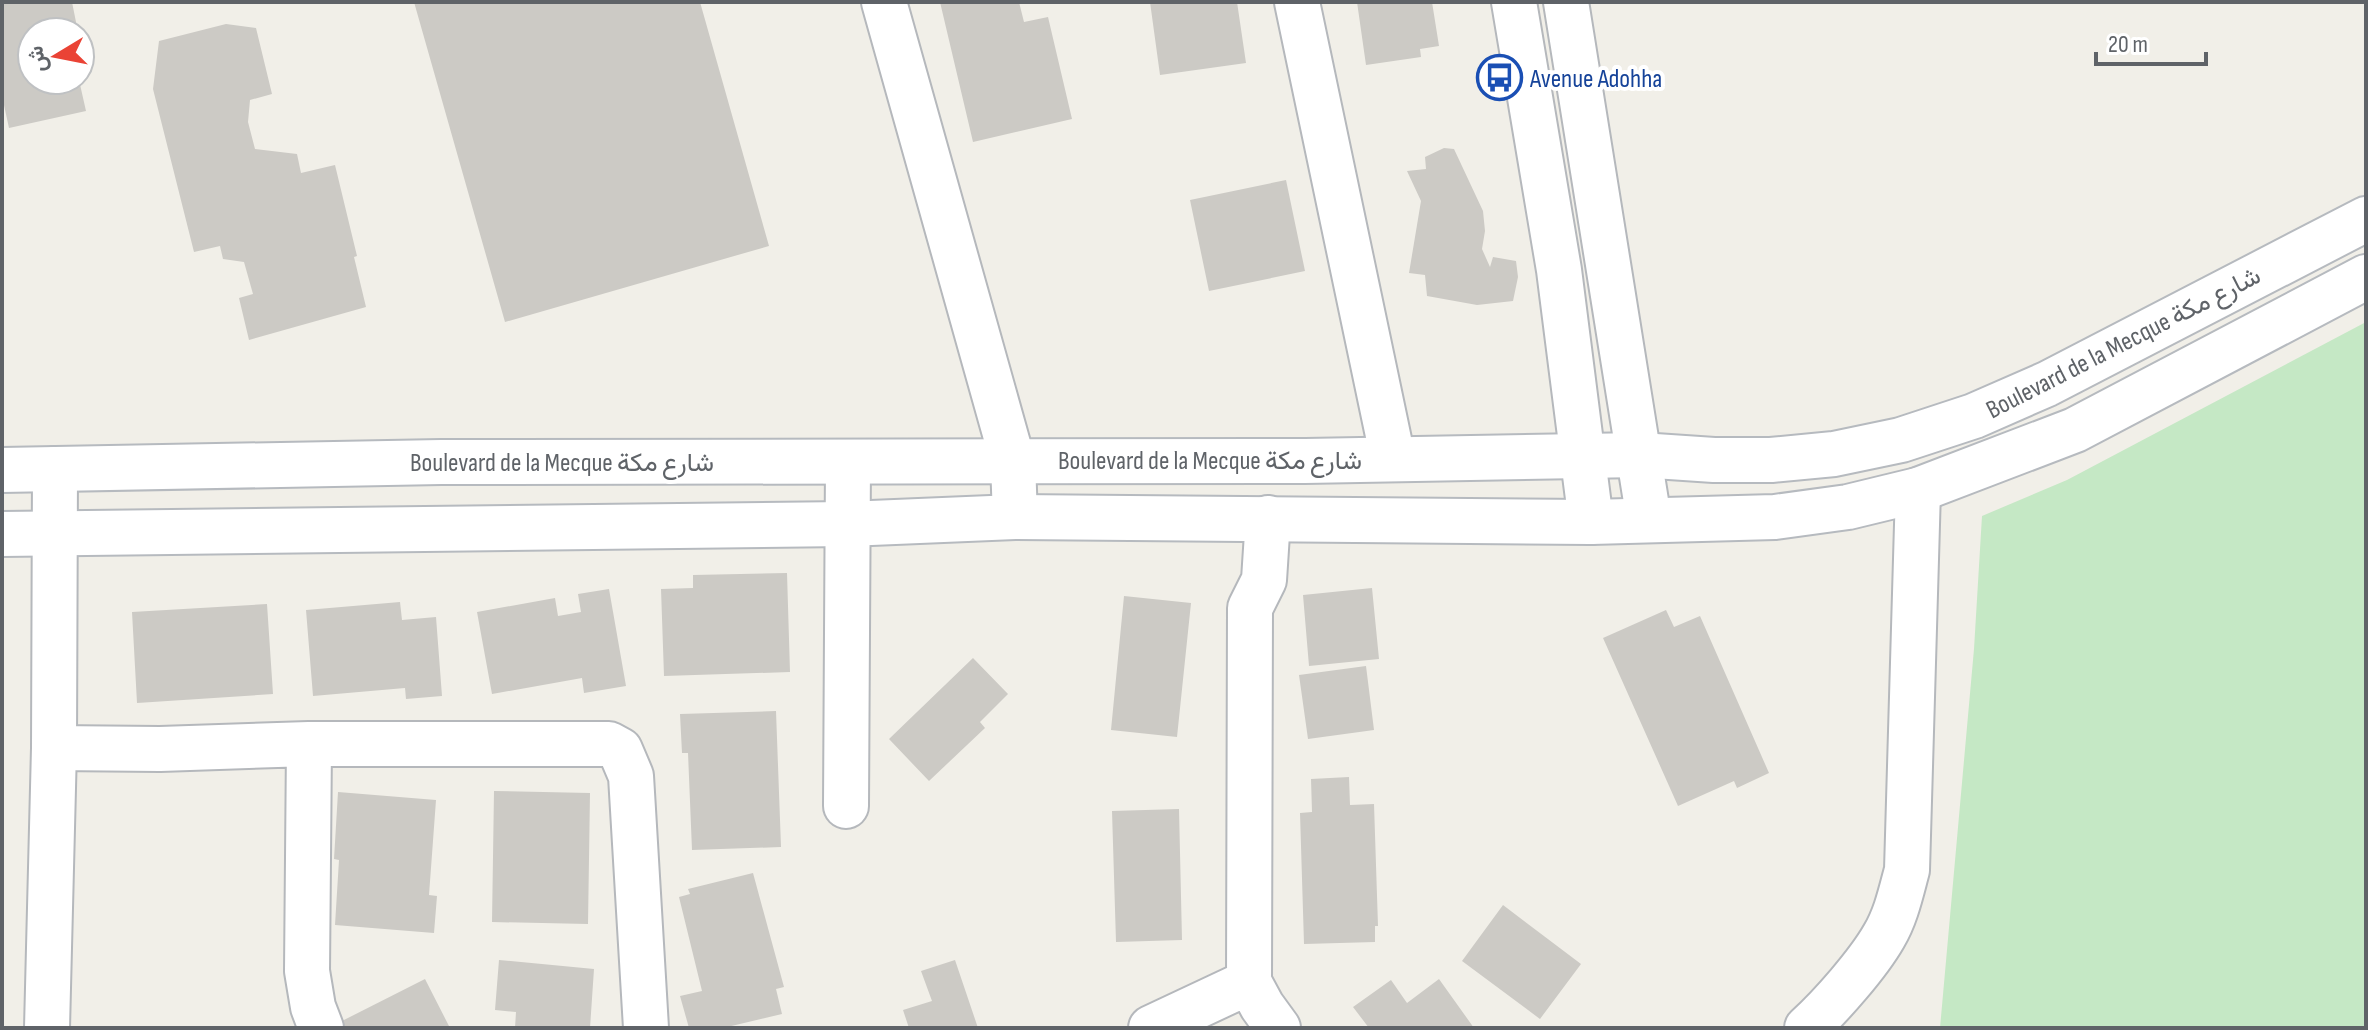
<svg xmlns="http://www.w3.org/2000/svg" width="2368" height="1030" viewBox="0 0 2368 1030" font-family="'Sofia Sans Condensed',Vazirmatn,sans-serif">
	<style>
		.green { fill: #c5e8c5 }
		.building { fill: #cccac5 }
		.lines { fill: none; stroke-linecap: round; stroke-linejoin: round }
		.street-casing { stroke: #b5b8bc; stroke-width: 48 }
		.secondary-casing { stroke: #b6babf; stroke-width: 48 }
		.street { stroke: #fff; stroke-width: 44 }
		.secondary { stroke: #fff; stroke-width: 44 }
		.labels { text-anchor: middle; stroke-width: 8; stroke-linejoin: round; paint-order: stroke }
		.transit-label { font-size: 26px; fill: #164399; stroke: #fff; text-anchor: start }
		.street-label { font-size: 26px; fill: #5f6368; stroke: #fff }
	</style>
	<rect width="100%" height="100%" fill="#f1efe8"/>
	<path class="green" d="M2366,322v706h-426l34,-379 8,-133 85,-36z"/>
	<path class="building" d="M2,2h70l6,30h-46v48h47l7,31 -77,17 -7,-32z
		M414,2h286l69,244 -264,76z
		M940,2h79l5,20 24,-5 24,102 -99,23z
		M1150,2h87l9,61 -86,12z
		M1357,2h75l7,44 -19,3 1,8 -55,8z
		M226,24l30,4 16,66 -22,6 -2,22 7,27 42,5 4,19 34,-8 22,91 -3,1 12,50 -117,33 -10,-42 14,-4 -9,-32 -21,-3 -3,-13 -26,6 -41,-163 6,-48z
		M80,45l8,28 -8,1z
		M1444,148l10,1 29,62 2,20 -3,18 8,18 3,-10 23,4 2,16 -5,24 -36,4 -50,-9 -2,-21 -16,-2 12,-72 -14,-30 19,-2 -1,-12z
		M1286,180l19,91 -96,20 -19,-91z
		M787,573l3,99 -126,4 -3,-87 32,-1v-13z
		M1372,588l7,71 -70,7 -6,-71z
		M609,589l17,97 -42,7 -2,-15 -90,16 -15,-82 78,-14 3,18 23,-4 -3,-18z
		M1124,596l67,7 -14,134 -66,-7z
		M400,602l2,18 34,-3 6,79 -36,3 -1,-11 -92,8 -7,-86z
		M267,604l6,90 -136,9 -5,-91z
		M1666,610l8,17 26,-11 69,157 -32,15 -3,-7 -56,25 -75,-168z
		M973,658l35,36 -28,28 5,6 -56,53 -40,-42z
		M1366,666l8,64 -66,9 -9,-64z
		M776,711l5,136 -89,3 -4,-97h-6l-2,-39z
		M1349,777l1,28 24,-1 4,122h-3v16l-71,2 -4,-131 12,-1 -1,-33z
		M494,791l96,2 -2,131 -96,-2z
		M338,792l98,8 -7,95 8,1 -3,37 -99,-8 4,-65 -5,-1z
		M1179,809l3,131 -66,2 -4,-131z
		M753,873l31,114 -8,2 6,25 -59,14h-34l-9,-32 22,-5 -23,-94 11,-3 -2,-5z
		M1503,905l78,59 -41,55 -78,-58z
		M499,960l95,9 -4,59h-75l1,-16 -21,-2z
		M955,960l23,68h-69l-6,-18 29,-9 -11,-30z
		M425,979l25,49h-107l-3,-6z
		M1439,979l35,49h-105l-16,-21 38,-27 16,23z"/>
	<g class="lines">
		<defs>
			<path id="street" d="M884,2l129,460 2,55
				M1297,2l96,457
				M1514,2l45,268 32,252
				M1566,2l83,518
				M1268,518l-4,62 -14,28 -1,374 13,24 16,22
				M309,744l-2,227 6,36 8,21
				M54,748l106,1 149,-5h300l11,6 11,26 15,252
				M846,806l2,-344
				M47,1028l7,-280 1,-279
				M1151,1028l98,-46
				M1807,1028c24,-22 61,-64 77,-92 12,-20 17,-44 23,-66l11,-380"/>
			<path id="secondary" d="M2,470l439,-8 864,-1 335,-6 74,5h57l63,-6 67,-14 73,-24 73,-32 319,-165
				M2,534l845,-10 168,-7 576,5 184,-5 73,-10 70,-17 157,-60 291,-153"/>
		</defs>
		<use href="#street" class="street-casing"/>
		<use href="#secondary" class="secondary-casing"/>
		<use href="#street" class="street"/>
		<use href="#secondary" class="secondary"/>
	</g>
	<defs>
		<symbol id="bus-ring" viewBox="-11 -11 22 22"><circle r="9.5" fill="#fff" stroke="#1a4fb4" stroke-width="1.5"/><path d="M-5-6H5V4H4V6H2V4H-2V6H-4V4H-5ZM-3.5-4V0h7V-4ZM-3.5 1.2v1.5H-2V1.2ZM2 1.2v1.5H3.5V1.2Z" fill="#1a4fb4"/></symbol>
	</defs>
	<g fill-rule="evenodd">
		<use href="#bus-ring" x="1474" y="52" width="51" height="51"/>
	</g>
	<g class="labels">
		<g class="transit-label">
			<text x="1530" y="87">Avenue Adohha</text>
		</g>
		<g class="street-label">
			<text transform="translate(2123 342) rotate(-27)" y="9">Boulevard de la Mecque شارع مكة</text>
			<text x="1210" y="469">Boulevard de la Mecque شارع مكة</text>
			<text x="562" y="471">Boulevard de la Mecque شارع مكة</text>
		</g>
	</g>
	<rect width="2368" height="1030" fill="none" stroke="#5f6368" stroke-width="8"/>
	<g transform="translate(56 56) rotate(260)"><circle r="38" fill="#ffffff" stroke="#bfc1c3" stroke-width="2"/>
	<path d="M0-6L14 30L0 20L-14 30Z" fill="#ea4335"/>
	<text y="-12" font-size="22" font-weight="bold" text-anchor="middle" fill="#5f6368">ش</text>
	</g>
	<path d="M2096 52v12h110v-12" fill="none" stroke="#5f6368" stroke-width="4"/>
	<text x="2108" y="52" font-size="24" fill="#5f6368" stroke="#ffffff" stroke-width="6" paint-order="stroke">20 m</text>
</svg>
